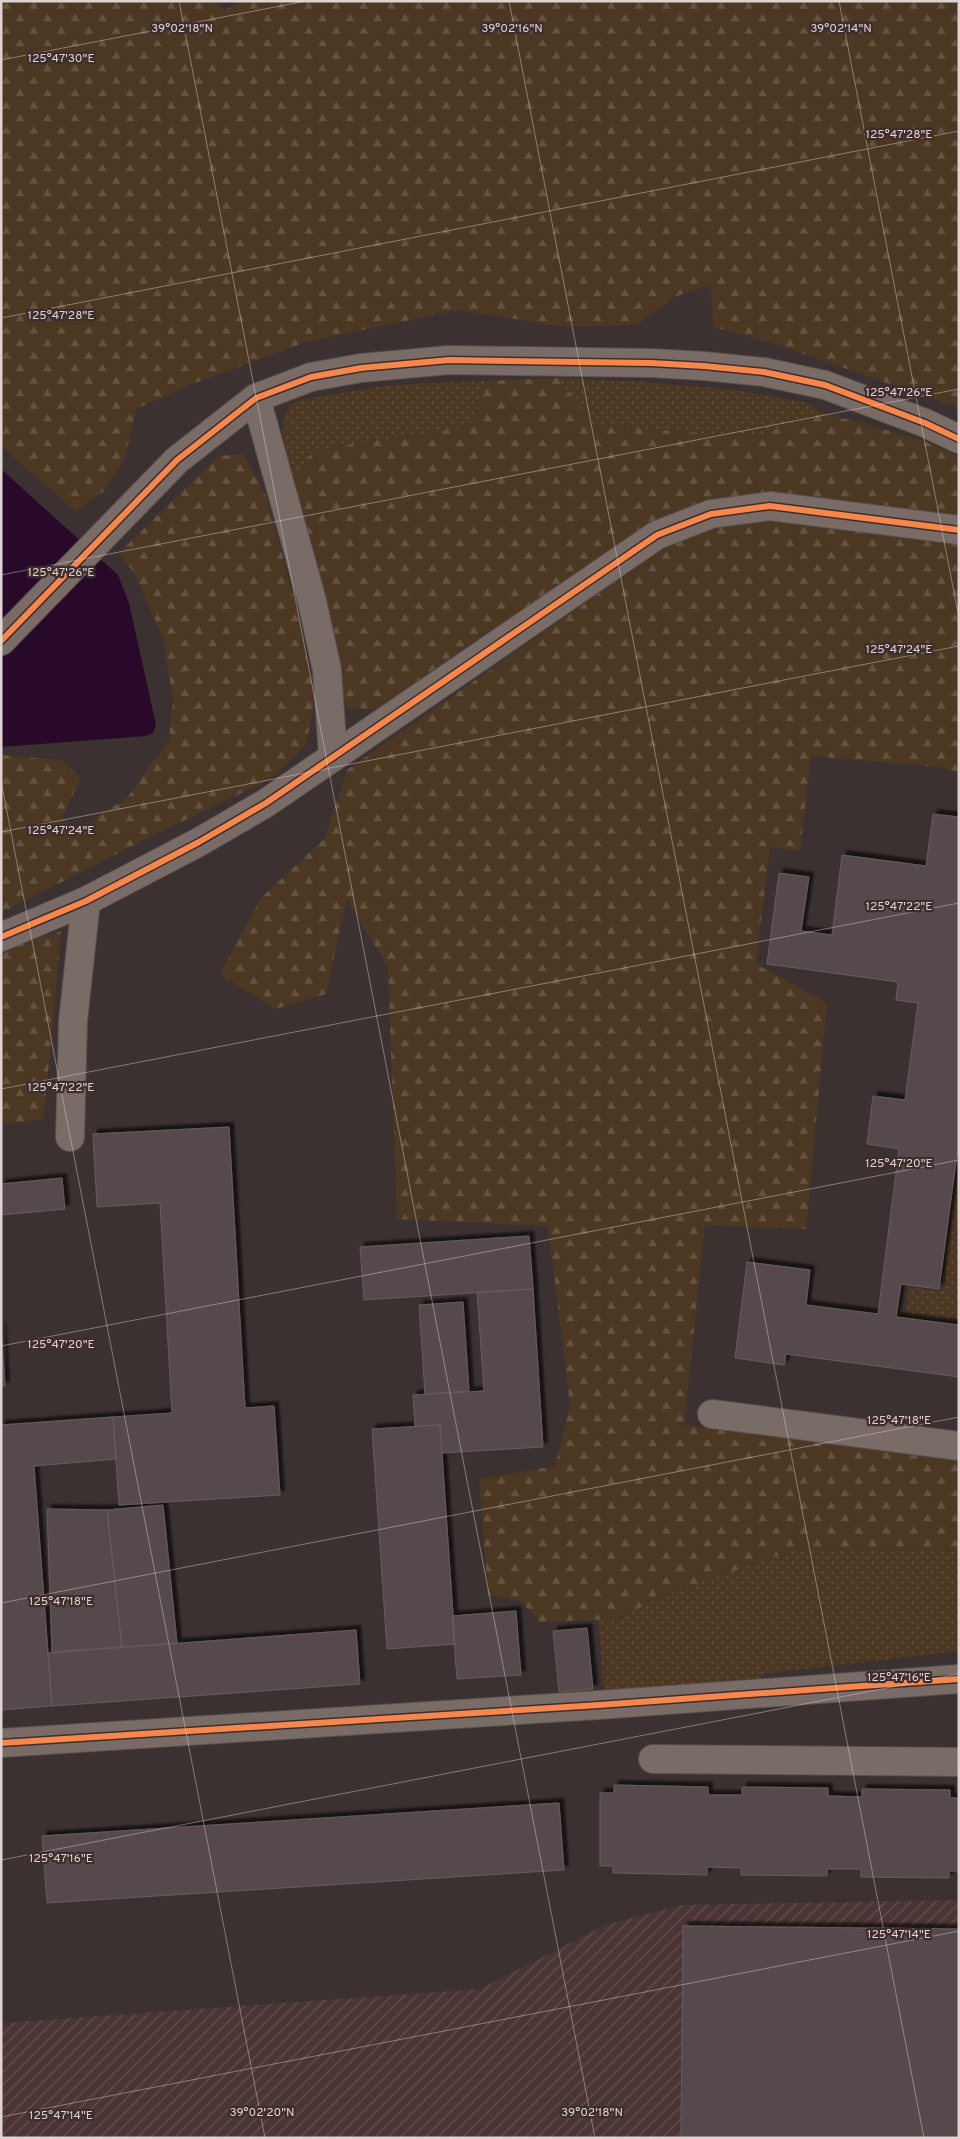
<svg xmlns="http://www.w3.org/2000/svg" width="960" height="2139" viewBox="0 0 960 2139" font-family="Overpass,sans-serif">
	<style>
		.industrial { fill: url(#industrial-furrows) }
		.grass { fill: url(#grass-dots) }
		.forest { fill: url(#forest-firs) }
		.water { fill: #280929 }
		.building { fill: #574a4e; stroke: #655c5e; filter: url(#shadow) }
		.lines { fill: none; stroke-linecap: round; stroke-linejoin: round }
		.minor-casing { stroke: #584f4f; stroke-width: 30 }
		.minor { stroke: #796b66; stroke-width: 28 }
		.cycleway-casing { stroke: #3f2d2d; stroke-width: 9 }
		.cycleway { stroke: #f5874c; stroke-width: 6 }
		.ticks { fill: none; stroke: #dfd3d3; stroke-width: 1; stroke-opacity: 0.45 }
		.ticks-label { font-size: 12px; text-anchor: middle; fill: #dfd3d3; stroke: #3f2d2d; stroke-width: 4.5; stroke-linejoin: round; paint-order: stroke }
	</style>
	<defs>
		<pattern id="industrial-furrows" width="10" height="10" patternUnits="userSpaceOnUse" patternTransform="scale(1.25)"><rect width="10" height="10" fill="#4b3434"/><path d="M-1 1l2-2M0 10L10 0M9 11l2-2" fill="none" stroke="#645050"/></pattern>
		<pattern id="grass-dots" width="8" height="8" patternUnits="userSpaceOnUse" patternTransform="scale(1.25)"><rect width="8" height="8" fill="#4b3722"/><path d="M2 2h.1M6 6h.1" fill="none" stroke="#645341" stroke-width="1.8" stroke-linecap="round"/></pattern>
		<pattern id="forest-firs" width="22" height="20" patternUnits="userSpaceOnUse" patternTransform="scale(1.25)"><rect width="22" height="20" fill="#4b3722"/><path d="M5 1l3.5 6h-7zM16 11l3.5 6h-7z" fill="#645341"/></pattern>
		<filter id="shadow"><feDropShadow dx="4.5" dy="-4.5" stdDeviation="1" flood-color="#0009"/></filter>
	</defs>
	<rect width="100%" height="100%" fill="#3b3131"/>
	<path class="industrial" d="M959,1900v238h-958v-115l479,-34 125,-64 78,-20z"/>
	<path class="grass" d="M557,378l87,4 91,8 74,13 11,9 -64,25 -163,-12 -16,-24z
		M486,381l-15,45 -20,3 -160,50c-4,-18 -16,-58 -1,-73 3,-3 7,-4 10,-6l88,-15z
		M957,1172h2v150l-53,-7 3,-28 32,4z
		M800,1548l159,4v99l-196,23 -4,7 -155,11 -6,-72 20,-1 53,-26z"/>
	<path class="forest" d="M1,1h215l8,9 19,-9h716v407l-187,-65 -59,-16 -2,-42 -37,12 -37,28 -74,2 -105,-17 -152,32 -119,44 -51,23 -11,49 -22,34 -28,19 -74,-65z
		M557,378l20,23 16,24 163,12 64,-25 99,27 40,17v64l-187,-26 -122,33 -177,115 -96,67 -30,-1 -9,-24 -47,-205 23,-29 157,-24 15,-45z
		M243,454l23,42 32,116 17,87 -9,46 -37,35 -117,56 -151,77v-158l61,5 19,18 -19,39 14,13 51,-32 42,-58 4,-40 -10,-62 -29,-65 -15,-20 99,-97z
		M765,519l181,21 13,5v227l-20,-5 -128,-11 -11,95 -30,-4 -14,117 71,39 -21,226 -101,-4 -21,200 275,36v91l-159,-4 -129,45 -54,26 -77,3 -19,-21 -33,-6 -9,-116 76,-13 15,-61 -22,-179 -151,-7 -9,-252 -41,-68 -21,95 -51,15 -55,-35 40,-75 65,-61 22,-68 318,-223 48,-20z
		M61,931l-8,94 -10,94 -42,6v-172l24,-11z"/>
	<path class="water" d="M1,469l117,106 11,28 27,122 -3,8 -7,3 -145,11z"/>
	<path class="building" d="M933,814l26,3v322l-20,150 -38,-5 -5,33 63,8v52l-173,-23 -2,11 -49,-7 12,-96 63,8 -4,35 72,9 21,-165 -32,-5 6,-48 32,4 13,-97 -22,-3 2,-18 -131,-18 12,-91 30,4 -8,54 31,4 10,-80 84,11z
		M229,1127l16,281 29,-2 6,89 -161,10 -6,-88 59,-4 -12,-210 -63,4 -4,-73z
		M62,1178l3,31 -64,6v-31z
		M529,1236l4,53 -169,11 -4,-53z
		M533,1289l10,158 -101,6 -2,-28 -25,1 -2,-31 71,-4 -7,-99z
		M463,1302l6,89 -44,3 -6,-89z
		M1,1327l4,59h-4z
		M113,1417l3,42 -82,7 18,240 -51,4v-285z
		M440,1425l15,219 -68,5 -15,-220z
		M163,1505l14,138 -55,4 -15,-137z
		M47,1509l60,1 15,137 -70,5z
		M516,1611l5,64 -64,4 -5,-63z
		M587,1628l6,61 -34,3 -6,-61z
		M356,1630l4,54 -308,22 -4,-53z
		M614,1785l94,2v8h34v-8l86,1v8l34,1v-8l88,1v8h9v73h-10v7l-88,-1v-8h-34v7l-86,-1v-7l-34,-1v8l-94,-2v-7h-13v-73h14z
		M559,1803l5,67 -517,33 -5,-67z
		M683,1926l276,3v209h-278z"/>
	<g class="lines">
		<defs>
			<path id="minor" d="M256,398l56,203 15,69 6,86
				M1,641l176,-181 79,-62 55,-21 50,-9 88,-8 202,3 53,3 60,6 61,13 100,38 34,16
				M1,937l85,-36 113,-59 67,-39 391,-268 54,-21 59,-8 189,24
				M70,1137l3,-116 13,-120
				M712,1414l247,32
				M1,1743l598,-38 360,-26
				M653,1759l306,3"/>
		</defs>
		<use href="#minor" class="minor-casing"/>
		<use href="#minor" class="minor"/>
		<defs>
			<path id="cycleway" d="M1,641l176,-181 79,-62 55,-21 50,-9 88,-8 202,3 53,3 60,6 61,13 100,38 34,16
				M1,937l85,-36 113,-59 67,-39 391,-268 54,-21 59,-8 189,24
				M1,1743l598,-38 360,-26"/>
		</defs>
		<use href="#cycleway" class="cycleway-casing"/>
		<use href="#cycleway" class="cycleway"/>
	</g>
	<path class="ticks" d="M179,1l416,2137M509,1l415,2137M839,1l120,617M1,60l305,-59M1,318l958,-187M1,575l958,-186M1,781l264,1357M1,832l958,-186M1,1089l958,-186M1,1346l958,-186M1,1603l958,-186M1,1860l958,-186M1,2117l958,-186"/>
	<g class="ticks-label">
		<text x="182" y="32">39°02'18"N</text>
		<text x="512" y="32">39°02'16"N</text>
		<text x="841" y="32">39°02'14"N</text>
		<text x="61" y="62">125°47'30"E</text>
		<text x="899" y="138">125°47'28"E</text>
		<text x="61" y="319">125°47'28"E</text>
		<text x="899" y="396">125°47'26"E</text>
		<text x="61" y="576">125°47'26"E</text>
		<text x="899" y="653">125°47'24"E</text>
		<text x="61" y="834">125°47'24"E</text>
		<text x="899" y="910">125°47'22"E</text>
		<text x="61" y="1091">125°47'22"E</text>
		<text x="899" y="1167">125°47'20"E</text>
		<text x="61" y="1348">125°47'20"E</text>
		<text x="899" y="1424">125°47'18"E</text>
		<text x="61" y="1605">125°47'18"E</text>
		<text x="899" y="1681">125°47'16"E</text>
		<text x="61" y="1862">125°47'16"E</text>
		<text x="899" y="1938">125°47'14"E</text>
		<text x="262" y="2116">39°02'20"N</text>
		<text x="592" y="2116">39°02'18"N</text>
		<text x="61" y="2119">125°47'14"E</text>
	</g>
	<rect width="960" height="2139" fill="none" stroke="#dfd3d3" stroke-width="5"/>
</svg>
